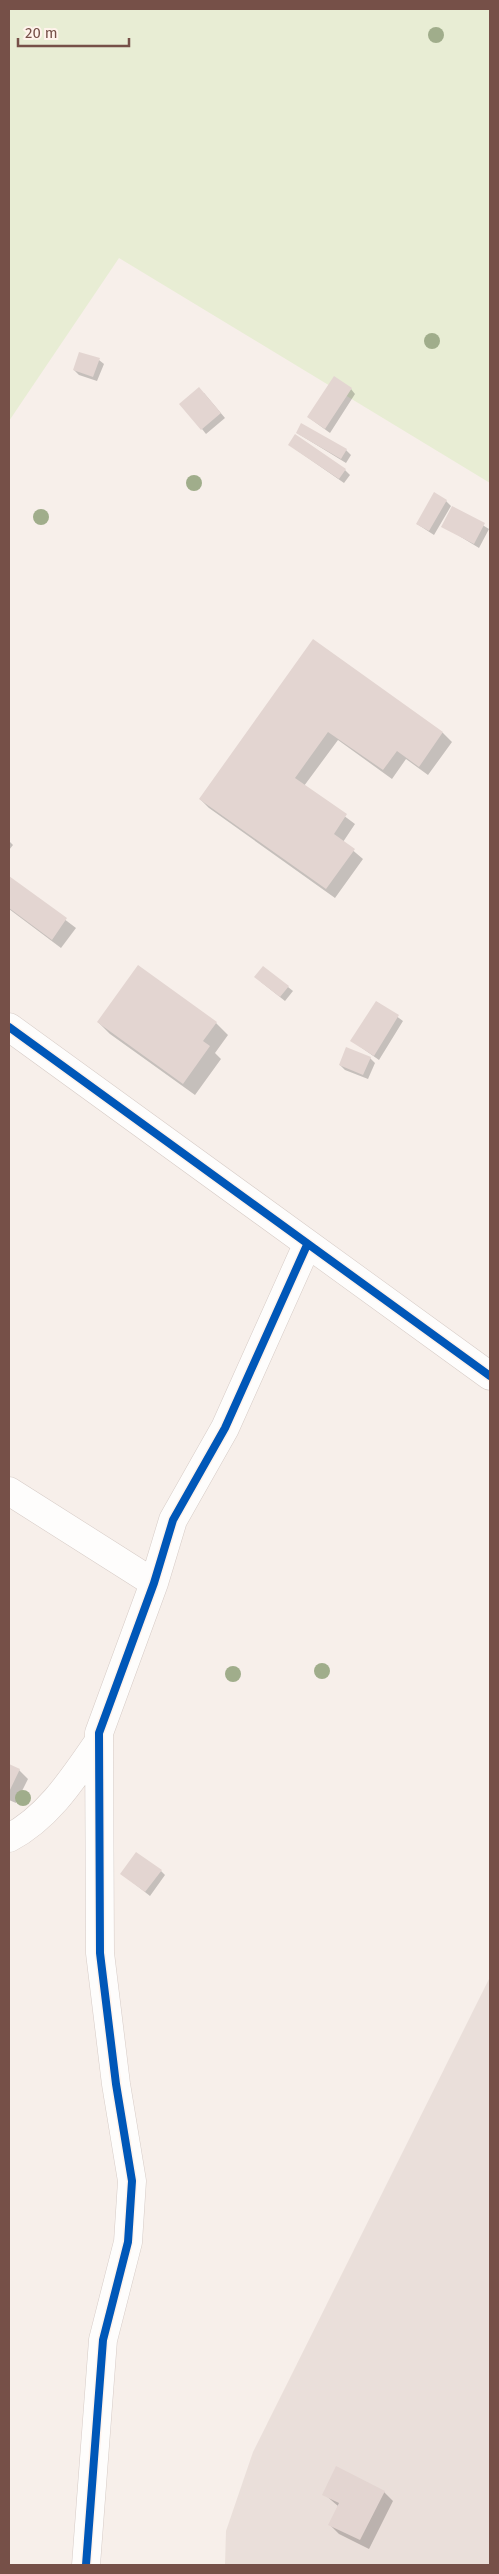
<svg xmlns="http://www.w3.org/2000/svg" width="499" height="2574" viewBox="0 0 499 2574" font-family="'Fira Sans',sans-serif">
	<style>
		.industrial { fill: #eadfda }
		.green { fill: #e8edd4 }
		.shadow { fill: #0003 }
		.building { fill: #e3d5d1 }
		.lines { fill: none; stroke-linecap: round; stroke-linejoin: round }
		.minor-casing { stroke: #d6cbc6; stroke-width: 29 }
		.minor { stroke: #fefdfc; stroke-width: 28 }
		.cycleway-casing { stroke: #fff3eb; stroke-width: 11 }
		.cycleway { stroke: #0057b8; stroke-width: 8 }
		.tree { fill: #a0ad8b }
	</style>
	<rect width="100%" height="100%" fill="#f7efea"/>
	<path class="industrial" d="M490,1977v588h-265l1,-34 27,-79z"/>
	<path class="green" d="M9,9h481v474l-371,-225 -110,163z"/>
	<path class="shadow" d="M99,360l5,4 -7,17 -18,-6 -5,-5z
		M351,389l4,5 -25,39 -22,-16z
		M204,393l21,25 -19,16 -4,-5z
		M297,433l49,17 5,5 -5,8z
		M295,449l50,21 5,5 -6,8z
		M446,501l5,5 -17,29 -17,-11z
		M453,507l36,22 -10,19 -36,-22z
		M313,641l130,92 9,9 -24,33 -22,-16 -14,20 -54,-39 -34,46 51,38 -12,18 20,17 -28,39 -126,-90 -9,-9z
		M9,841l4,4 -4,5z
		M9,877l67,51 -15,20 -52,-39z
		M261,982l27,5 5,4 -8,10z
		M377,1002l26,19 -24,39 -27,-19z
		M98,1022l118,1 12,12 -13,18 6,6 -26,36 -85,-61z
		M370,1058l5,5 -7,16 -23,-9 -5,-5z
		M9,1765l10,5 9,9 -12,24 -7,-3z
		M161,1871l4,4 -15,21 -28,-22z
		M384,2492l9,9 -24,48 -30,-15 -9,-9 8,-19 -14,-12z"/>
	<path class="building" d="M79,352l21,6 -7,19 -20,-7z
		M334,376l18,12 -27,41 -18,-12z
		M199,387l22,26 -20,17 -22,-26z
		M301,423l46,26 -6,10 -45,-26z
		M295,434l51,35 -7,10 -51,-34z
		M434,492l13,8 -18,31 -13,-7z
		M452,506l33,17 -11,21 -33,-17z
		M313,639l130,93 -24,35 -22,-16 -14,19 -55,-38 -33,46 52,36 -13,20 21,15 -29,40 -127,-90z
		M9,876l58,42 -15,22 -43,-32z
		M138,965l79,57 -14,19 7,5 -27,38 -86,-62z
		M263,966l26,20 -9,11 -26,-20z
		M376,1001l23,14 -25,41 -24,-15z
		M346,1047l25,10 -8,18 -24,-10z
		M9,1764l11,5 -11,23z
		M136,1852l26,18 -17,22 -25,-18z
		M336,2466l49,25 -25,49 -32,-15 11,-22 -17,-8z"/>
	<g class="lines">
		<defs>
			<path id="minor" d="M9,1027l481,349
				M9,1491l145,92
				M9,1838c40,-21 65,-61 90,-97
				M86,2565l17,-225 25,-98 4,-61 -16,-97 -16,-131 -1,-220 55,-150 19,-63 52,-92 82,-183"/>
		</defs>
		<use href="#minor" class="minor-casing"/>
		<use href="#minor" class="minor"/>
		<defs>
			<path id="cycleway" d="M9,1027l481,349
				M86,2565l17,-225 25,-98 4,-61 -16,-97 -16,-131 -1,-220 55,-150 19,-63 52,-92 82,-183"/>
		</defs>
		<use href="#cycleway" class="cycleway-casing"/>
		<use href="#cycleway" class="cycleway"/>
	</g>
	<g class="tree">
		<circle cx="436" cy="35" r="8"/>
		<circle cx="432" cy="341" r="8"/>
		<circle cx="194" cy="483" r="8"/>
		<circle cx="41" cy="517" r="8"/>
		<circle cx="322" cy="1671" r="8"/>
		<circle cx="233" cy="1674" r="8"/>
		<circle cx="23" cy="1798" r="8"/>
	</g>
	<rect width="499" height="2574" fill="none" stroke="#765048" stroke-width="20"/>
	<path d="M18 38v8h111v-8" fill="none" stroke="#765048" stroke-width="2.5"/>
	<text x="25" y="38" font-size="15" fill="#765048" stroke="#fff3eb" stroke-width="4" paint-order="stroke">20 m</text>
</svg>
